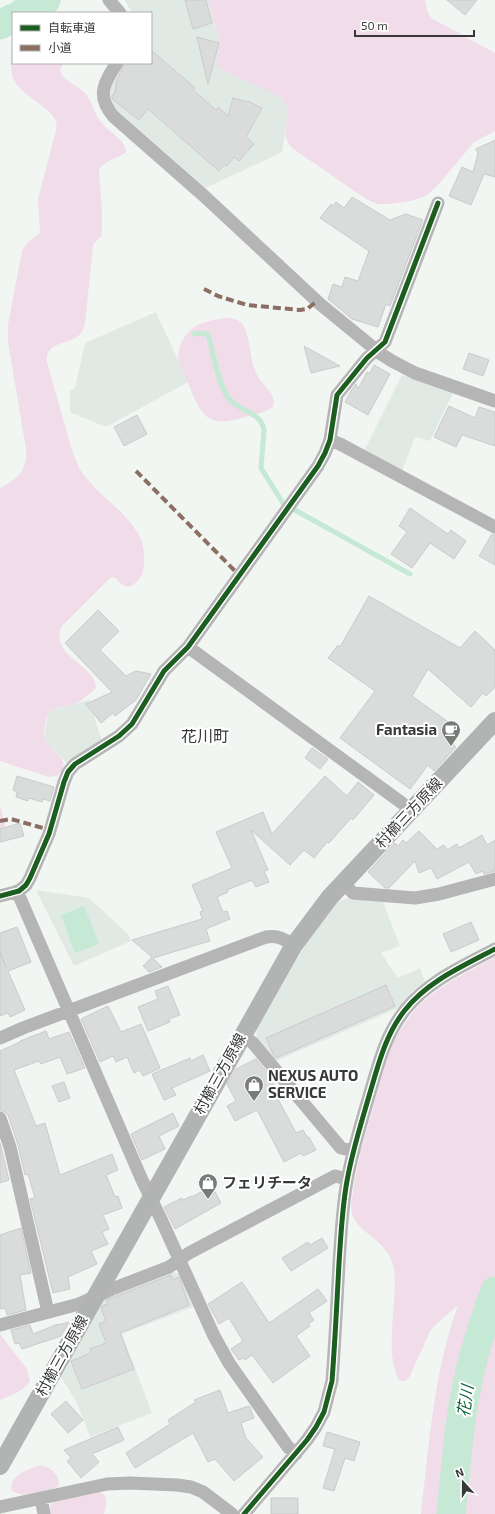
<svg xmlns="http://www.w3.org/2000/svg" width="495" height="1514" viewBox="0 0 495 1514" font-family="'Exo 2','Noto Sans JP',sans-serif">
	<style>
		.built { fill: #e0e9e4 }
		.green { fill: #f1dcea }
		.water { fill: #c5e9d4 }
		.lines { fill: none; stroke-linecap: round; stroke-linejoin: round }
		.stream { stroke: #c5e9d4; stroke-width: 5 }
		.river { stroke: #c5e9d4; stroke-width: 29 }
		.building { fill: #d9dcda; stroke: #c9ccca }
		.street { stroke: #b4b5b4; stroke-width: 13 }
		.secondary { stroke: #b2b4b3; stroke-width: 18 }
		.quiet { stroke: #8d6e63; stroke-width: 4; stroke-dasharray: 8 4; stroke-linecap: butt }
		.cycleway-casing { stroke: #fff; stroke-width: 8 }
		.cycleway { stroke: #1b5e20; stroke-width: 5 }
		.labels { text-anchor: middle; stroke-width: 4; stroke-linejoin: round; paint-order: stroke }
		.poi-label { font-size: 15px; font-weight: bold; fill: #373a38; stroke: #fff; text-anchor: start }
		.street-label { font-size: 15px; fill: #373a38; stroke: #fff }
		.neighbourhood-label { font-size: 16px; fill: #373a38; stroke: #fff }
		.water-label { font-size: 16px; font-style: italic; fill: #075e3c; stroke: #fff }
	</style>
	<rect width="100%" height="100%" fill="#f1f6f3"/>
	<path class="built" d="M125,0h83l12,44 -4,18 62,34 6,5 4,8v7l-6,36 -76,36 -88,-77 -5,-6 -2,-7 -1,-8 3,-7 13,-20h25v-50h-19z
		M156,312l32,70 -82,45 -36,-15v-21l5,-3 10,-45z
		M402,375l51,18 -23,48 -15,-4 -13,34 -38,-20z
		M89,700l13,41 -34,23 -21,-21 -3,-5 4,-23 2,-3 5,-3z
		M36,890l53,8 39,36 3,7 -57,25z
		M348,898l35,4 17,44 -19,7 17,25 22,-10 5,13 -12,10 -15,17 -122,53 -19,-23 -1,-8 50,-86 32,-42z
		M173,1272l6,2 14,33 -71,27 30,79 -62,24 -13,-34 -16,-26 45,-80z"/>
	<path class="green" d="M208,0h217c1,7 2,14 8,19l62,34v78l-21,11 -36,43 -12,11 -15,5 -22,3h-12l-11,-5 -74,-51c-2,-3 -4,-5 -5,-8 -6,-17 10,-29 -9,-44l-61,-29 -1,-5 4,-18z
		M13,43v20h50l-3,7 1,4c7,9 18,12 25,20 7,9 7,20 17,30 7,9 23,16 23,28 -8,7 -23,8 -27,19l3,38v26l-9,10 -8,79c-1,2 -2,7 -4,9 -10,13 -36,7 -34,29 6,21 12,42 18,64 4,14 8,30 15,43 15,25 47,42 60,68 4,7 4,16 4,24 0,10 -2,17 -10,23 -9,7 -14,-2 -20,-7l-4,1 -48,48c-14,30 34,38 34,62 -7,7 -16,14 -25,17 -7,2 -16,2 -21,7 -4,4 -5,15 -6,21 -1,17 33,24 13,43l-8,1 -49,-16v-273c19,-11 27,-16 26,-39l-18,-107v-18l14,-73 6,-9 12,-9 -2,-34 18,-69c0,-3 1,-6 0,-9 -7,-15 -34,-25 -42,-41 -5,-11 -3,-26 -1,-37z
		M227,318c6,0 12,1 16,7 8,13 6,33 13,48 5,12 21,19 17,34 -9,6 -20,8 -31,11 -37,11 -41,-5 -54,-35 -3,-6 -7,-13 -9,-20 -4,-15 7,-33 21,-39 9,-4 18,-5 27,-6z
		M0,806l9,34 -9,3z
		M495,957v557h-74c8,-71 13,-142 37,-209 -9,9 -20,16 -28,26l-21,47 -4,3h-5c-17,-24 -2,-81 -6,-111 -4,-30 -38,-37 -42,-57 -2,-7 0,-14 1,-21 4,-30 13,-59 21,-88 6,-20 11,-41 19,-61 5,-10 11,-19 18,-28 21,-27 54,-41 84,-58z
		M0,1334l27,35 3,12c-7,11 -19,14 -30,19z
		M40,1465c10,2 21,10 18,21 -12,8 -33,12 -46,5 -5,-15 17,-22 28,-26z
		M97,1492c13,1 9,13 7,22h-54v-9l5,-4z"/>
	<path class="water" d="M84,906l15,38 -24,9 -14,-38z
		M480,1321l9,3 4,4 -13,14 -5,-1 -1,-18z"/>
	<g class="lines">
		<path class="stream" d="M194,334l3,-1 11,1c4,15 11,53 21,65 10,12 32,13 35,31l-3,38 22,35
			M295,510l115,64"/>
		<path class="river" d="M22,13l24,-13
			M0,25l13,-7
			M451,1514c5,-44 7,-89 17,-133 6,-31 16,-60 27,-90"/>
	</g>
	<path class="building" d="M185,0h21l6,23 -19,6z
		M447,0h30l-12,15z
		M197,37l22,6 -11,41z
		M151,50l44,38 -2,2 23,20 2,-3 10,9 5,-18 14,4 1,-1 14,7 -16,29 8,7 -15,17 -5,-4 -7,9 -2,-2 -6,7 -71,-62 -9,11 -27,-21v-3l3,-4 2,-13 8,-16h26z
		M495,140v37l-11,-3 -13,31 -22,-9 13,-29 11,5 5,-19 -2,-4z
		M352,197l38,23 16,-6 17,6 -33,86 -4,-2 -8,23 -26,-8 -24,-20 5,-15 9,3 3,-10 13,4 11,-30 -49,-33 11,-14 2,2 3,-4 8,6z
		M304,346l36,20 -29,7z
		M469,353l20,7 -6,16 -20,-7z
		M374,365l16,9 -22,41 -23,-13 7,-13 4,-5 2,5 9,-17 3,1z
		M449,406l26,12 4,-11 16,5v34l-33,-11 -6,12 -22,-10z
		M137,415l10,19 -23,12 -10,-19z
		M410,508l38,26 3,-4 15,11 -12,18 -24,-16 -18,25 -21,-14 16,-22 -8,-6z
		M492,534l3,1v30l-16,-9z
		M369,596l91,52 15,-17 20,19v37l-9,9 -3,-3 -12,14 -43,-38 -16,27 46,33 -3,4 2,2 -6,7 5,5 -22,24 -6,-6 -18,24 -70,-51 35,-47 -47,-33 10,-13 2,2z
		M98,610l21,21 -19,19 26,26 10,-5 15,3 -15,26 -21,16 -2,-3 -12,10 -15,-19 26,-12 -47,-49z
		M312,748l16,11 -8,10 -15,-11z
		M17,776l37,11 -4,14 -7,-2 -1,3 -13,-4 -1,3 -12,-4 1,-5 -4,-2z
		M325,776l22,20 11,-14 16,13 -21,25 -2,-2 -22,25 -2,-1 -13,16 -10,-8 -14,15 -39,-35 17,40 -4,1 5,11 -13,5 -4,-7 -25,10 1,2 -11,5 6,15 4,-1 3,8 -24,10 4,12 -57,17 9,9 -13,5 -6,-6 9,-9 -20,-17 70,-21 -2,-7 3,-1 -11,-26 40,-17 -16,-36 47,-20 9,22z
		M20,823l4,13 -24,6v-13z
		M419,831l18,18 7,-4 3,5 10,-6 2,4 23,-13 5,10 8,-5v31l-11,3 -1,-3 -7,3 -7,-12 -32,17 -6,-11 -12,5 -4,-12 -26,27h-4l-17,-16 27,-29 3,3 5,-6 3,3z
		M471,922l8,18 -28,12 -8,-18z
		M17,927l14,35 -23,9 17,39 -15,7 -2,-4 -8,3v-63l6,14 -6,-16v-18z
		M386,985l9,21 -119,52 -2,-2 -8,-18z
		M168,986l12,29 -11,4 1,3 -22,9 -10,-24 20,-8 -3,-8z
		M108,1006l13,26 20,-8 19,44 -17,8 -3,-6 -6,3 -7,-16 -11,5 -3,-6 -13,6 -19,-43z
		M46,1031l3,8 20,-7 16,36 -18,6 -7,-17 -19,7 -2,-3 -25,9 22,56 9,-3 15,52 52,-21 6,16 -12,5 9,22 3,-1 4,12 -19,7 6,14 -7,3 6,12 -17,7 6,13 -29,13 2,12 -17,4 -23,-94 5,-1 -7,-24 -3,1 -7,-30 -10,-30 -3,-3 -5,-2v-59l20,-9v-1z
		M203,1055l7,16 -38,17 4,7 -12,5 -12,-26 38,-16 1,3z
		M256,1059l11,13 13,26 -2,1 18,34 7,-3 5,8 1,-1 7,13 -13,6 -2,-3 -17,9 -27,-52 -22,11 -8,-15 9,-5 -9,-17 9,-15z
		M64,1082l6,16 -11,4 -7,-16z
		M173,1113l6,13 -20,10 6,13 -23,11 -11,-26z
		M0,1143l9,37 -9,3z
		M212,1186l9,17 -46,26 -11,-22 18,-9 1,2 8,-4 1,1z
		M21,1228l10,45 -11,2 6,35 -19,5 -2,-7 -5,1v-74z
		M322,1238l6,10 -37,23 -9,-13 26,-16 2,3z
		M171,1275l2,5 6,-3 10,28 -69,28 14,36 -52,20 -11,-28 20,-8 -1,-4 16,-6 -7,-19 7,-3 -5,-13 1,-2 6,-2 -2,-4z
		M242,1282l27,41 49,-34 9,12 -18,12 5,7 -6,4 2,2 -14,10 14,20 -37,27 -21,-28 -7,5 -2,-2 -4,2 -8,-11 12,-8 -14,-23 -10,6 -11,-20z
		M69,1322l-8,14 -39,13 -3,-6 -4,1 -4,-14 19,-5 3,9 25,-10v1z
		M220,1390l8,23 21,-7 1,1 4,11 -13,5 5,15 17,19 -29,24 -19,-22 -7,3 -15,-29 -58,35 -9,-15 44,-29 -2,-4 28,-18 -2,-2z
		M66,1401l17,19 -15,13 -17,-19z
		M118,1427l6,13 -32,14 7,8 -18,16 -14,-17 4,-3 -7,-8z
		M327,1432l33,10 -6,19 -9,-3 -11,33 -11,-3 12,-39 -12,-3z
		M271,1498h27v16h-27z"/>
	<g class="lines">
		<path class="street" d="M109,0l11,13
			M117,63c-13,20 -21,32 -4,53l90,79 117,109 61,50 11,7 23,12 80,28
			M330,440l10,4 155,83
			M188,647l214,156 9,8
			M343,883l10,10 62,5 24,-4 56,-15
			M17,891l125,289 18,37 54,119 15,27 59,84 8,7
			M0,896l19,-5 7,-6 4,-7 19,-44 15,-52 4,-10 7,-8 44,-28 13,-12 32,-53 24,-24 130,-181 7,-13 5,-13 7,-45 30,-37 18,-16 53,-139
			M242,1036l10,6 89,106 13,3
			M0,1038l23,-10 243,-91c13,-2 17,2 28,8
			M0,1118l10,29 38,165
			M0,1325l79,-21 33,-15 57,-22 20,-14 146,-77 12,3
			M41,1498l3,16
			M0,1507l107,-23 23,-1 47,2 14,2 12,5 29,22
			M244,1514l63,-74 9,-13 8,-15 8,-31c3,-40 5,-79 7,-118 2,-28 3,-55 8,-82 5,-29 14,-57 22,-85 9,-30 16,-61 36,-86 23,-29 58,-44 90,-61"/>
		<path class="secondary" d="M0,1466l294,-521 36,-48 165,-176"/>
		<path class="quiet" d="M204,289l14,7 29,9 53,5 7,-1 10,-8
			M136,471l103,104
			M0,821l11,-2 39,11"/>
		<defs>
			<path id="cycleway" d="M0,896l19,-5 7,-6 4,-7 19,-44 15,-52 4,-10 7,-8 44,-28 13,-12 32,-53 24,-24 130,-181 7,-13 5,-13 7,-45 30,-37 18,-16 53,-139
				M244,1514l63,-74 9,-13 8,-15 8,-31c3,-40 5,-79 7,-118 2,-28 3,-55 8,-82 5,-29 14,-57 22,-85 9,-30 16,-61 36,-86 23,-29 58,-44 90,-61"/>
		</defs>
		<use href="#cycleway" class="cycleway-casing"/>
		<use href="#cycleway" class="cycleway"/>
	</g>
	<defs>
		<symbol id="cafe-pin" viewBox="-11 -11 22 30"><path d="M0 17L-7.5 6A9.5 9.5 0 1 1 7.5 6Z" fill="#787c79" stroke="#fff"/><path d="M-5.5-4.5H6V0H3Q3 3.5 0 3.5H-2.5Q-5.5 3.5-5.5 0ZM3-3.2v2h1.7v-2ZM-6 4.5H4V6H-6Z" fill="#fff"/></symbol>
		<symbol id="shop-pin" viewBox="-11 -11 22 30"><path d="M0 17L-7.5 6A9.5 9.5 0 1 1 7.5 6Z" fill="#787c79" stroke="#fff"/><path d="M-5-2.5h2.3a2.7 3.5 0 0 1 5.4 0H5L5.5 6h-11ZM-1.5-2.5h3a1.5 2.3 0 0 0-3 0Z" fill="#fff"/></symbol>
	</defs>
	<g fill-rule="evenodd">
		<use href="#cafe-pin" x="440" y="719" width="22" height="30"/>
		<use href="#shop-pin" x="243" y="1074" width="22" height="30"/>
		<use href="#shop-pin" x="197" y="1172" width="22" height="30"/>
	</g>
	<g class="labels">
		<g class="poi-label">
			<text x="437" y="735" text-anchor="end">Fantasia</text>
			<text x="268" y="1081">NEXUS AUTO<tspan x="268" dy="17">SERVICE</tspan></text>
			<text x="222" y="1188">フェリチータ</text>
		</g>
		<g class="street-label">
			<text transform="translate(409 813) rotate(-47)" y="5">村櫛三方原線</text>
			<text transform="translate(220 1074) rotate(-61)" y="5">村櫛三方原線</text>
			<text transform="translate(62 1356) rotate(-61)" y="5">村櫛三方原線</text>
		</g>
		<g class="neighbourhood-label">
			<text x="205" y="742">花川町</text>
		</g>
		<g class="water-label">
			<text transform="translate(465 1401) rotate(-82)" y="6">花川</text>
		</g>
	</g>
	<rect x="12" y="12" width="140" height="52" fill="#ffffff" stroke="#afb0af"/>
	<rect x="20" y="25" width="20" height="6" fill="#1b5e20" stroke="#afb0af"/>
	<text x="48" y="32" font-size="12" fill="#373a38">自転車道</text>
	<rect x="20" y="45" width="20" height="6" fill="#8d6e63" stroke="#afb0af"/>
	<text x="48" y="52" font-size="12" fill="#373a38">小道</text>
	<g transform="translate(463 1482) rotate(339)" stroke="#ffffff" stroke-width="3" paint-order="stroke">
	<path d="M0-3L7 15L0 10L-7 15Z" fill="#373a38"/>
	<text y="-6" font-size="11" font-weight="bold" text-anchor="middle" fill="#373a38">N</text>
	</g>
	<path d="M355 30v6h119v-6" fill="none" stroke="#373a38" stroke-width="2"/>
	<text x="361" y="30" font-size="12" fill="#373a38" stroke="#ffffff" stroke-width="3" paint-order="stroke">50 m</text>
</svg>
